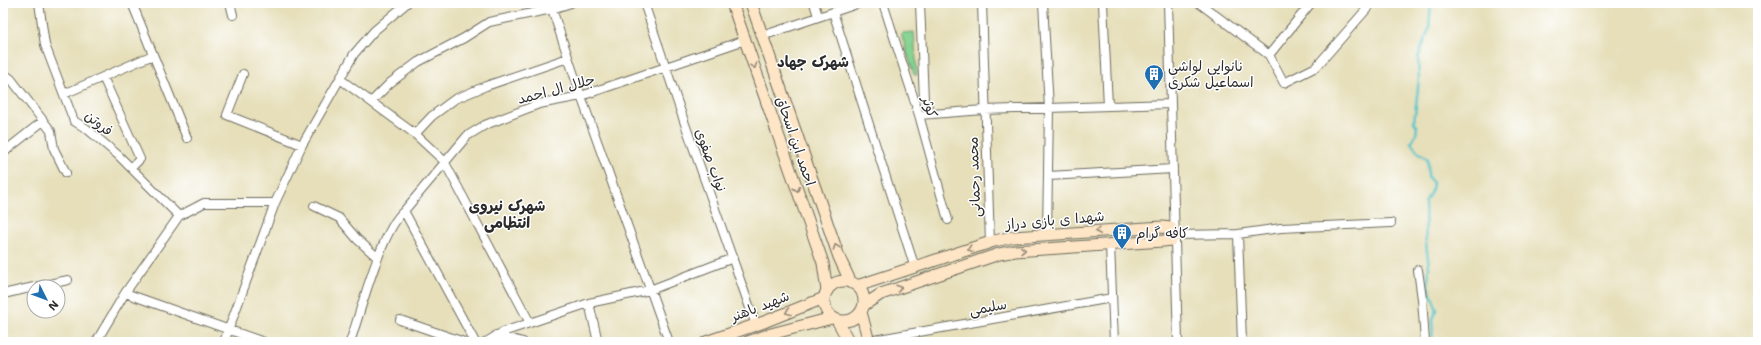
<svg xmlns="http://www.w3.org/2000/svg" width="1761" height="345" viewBox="0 0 1761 345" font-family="'Shantell Sans','Playpen Sans Arabic',sans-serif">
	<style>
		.green { fill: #86d493; stroke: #58805f }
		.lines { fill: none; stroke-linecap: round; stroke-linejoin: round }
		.stream { stroke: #56c4ca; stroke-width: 2.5 }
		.street-casing { stroke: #6c6a5d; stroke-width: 10 }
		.secondary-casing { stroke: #6c6a5d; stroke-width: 13 }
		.street { stroke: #fff; stroke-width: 8 }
		.secondary { stroke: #fde5c5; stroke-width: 11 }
		.oneway { stroke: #948878 }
		.labels { text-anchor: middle; stroke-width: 3; stroke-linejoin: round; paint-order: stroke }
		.poi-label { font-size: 14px; fill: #2b2b2b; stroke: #fff; text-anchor: start }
		.street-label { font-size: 14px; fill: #2b2b2b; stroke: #fff }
		.neighbourhood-label { font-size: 15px; font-weight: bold; fill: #2b2b2b; stroke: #fff }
	</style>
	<rect width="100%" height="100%" fill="#fff"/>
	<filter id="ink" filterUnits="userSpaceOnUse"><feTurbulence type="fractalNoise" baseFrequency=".025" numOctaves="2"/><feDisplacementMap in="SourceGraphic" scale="8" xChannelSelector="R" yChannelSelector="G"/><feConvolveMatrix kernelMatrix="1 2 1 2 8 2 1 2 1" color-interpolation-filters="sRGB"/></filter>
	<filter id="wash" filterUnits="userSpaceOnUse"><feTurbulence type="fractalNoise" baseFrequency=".012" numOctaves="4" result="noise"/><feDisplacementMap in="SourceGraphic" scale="16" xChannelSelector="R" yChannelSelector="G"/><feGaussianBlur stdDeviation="0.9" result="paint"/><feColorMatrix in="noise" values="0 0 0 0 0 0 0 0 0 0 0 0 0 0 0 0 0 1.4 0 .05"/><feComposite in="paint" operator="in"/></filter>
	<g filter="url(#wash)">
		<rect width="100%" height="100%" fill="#e6dfba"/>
		<path class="green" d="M914,32l3,43h-3l-13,-42z"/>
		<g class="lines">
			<path class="stream" d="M1431,3l-2,26 -11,29 1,21 -5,43 3,4 -1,9 -5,7 6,9 11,8v18l5,6 -1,6 -7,14 1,40 3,24 -1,19 9,24 -4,9 -1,23"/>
		</g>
	</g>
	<g filter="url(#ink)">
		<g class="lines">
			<defs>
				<path id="street" d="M39,3l6,42 29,76 13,8 31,26 61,61
					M132,3l55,135
					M230,3l3,12
					M550,3l31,93 88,246
					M644,3l41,121 71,201
					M814,3l4,13
					M883,3l36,112 29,105
					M920,3l4,97 8,14
					M982,3l8,240
					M1043,3l6,105 -2,127
					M1103,3l5,103
					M1168,3l10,339
					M1199,3l70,52 15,28 32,-16 56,-64
					M833,12l82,256
					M762,36l98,-33
					M1269,55l42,-52
					M3,73l8,6 40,52 3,18 12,24
					M243,74l-16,41 75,30
					M103,77l37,82 -9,9
					M340,79l75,55 29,27 86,162
					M64,94l89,-39
					M372,101l18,-18 28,-21 46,-24 25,-16 63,-13 19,-6
					M919,115l65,-5 186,-6
					M415,134l17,-18 23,-17 31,-13 82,-28
					M3,154l6,-6 34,-27
					M1048,176l125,-7
					M314,206l25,12 18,21 21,19
					M404,211l71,131
					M1238,234l4,108
					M1175,235l63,-1 43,-6 110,-5
					M1110,245l4,97
					M1418,270l4,29 3,43
					M35,287l33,-7
					M125,293l139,49
					M3,294l31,-7
					M589,303l9,39
					M400,320l64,22
					M496,335l27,7
					M868,341l244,-43
					M96,342l29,-49 54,-77 25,-13h71
					M224,342l51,-139 27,-58 52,-91 20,-23 33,-28
					M350,342c11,-31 31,-111 54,-131l63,-75 18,-11 54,-21 42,-8 164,-56
					M486,342l17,-10 86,-29 61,-13 83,-32"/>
				<path id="secondary" d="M732,3l91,260 4,28
					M751,3l88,254 12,26
					M824 301a20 20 0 1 1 40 0a20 20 0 1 1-40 0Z
					M857,286l137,-45 19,-4 149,-10 9,1 4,7 -4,5 -8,1 -148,10 -16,3 -118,40 -17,11
					M861,312l8,30
					M837,320l12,22
					M706,342l58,-20 60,-24
					M748,342l23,-8 61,-16"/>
			</defs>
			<use href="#street" class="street-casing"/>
			<use href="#secondary" class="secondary-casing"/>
			<use href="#street" class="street"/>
			<use href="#secondary" class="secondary"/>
		</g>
		<defs><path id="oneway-chevron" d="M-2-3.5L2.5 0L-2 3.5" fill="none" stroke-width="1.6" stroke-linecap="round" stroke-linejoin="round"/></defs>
		<g class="oneway">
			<use href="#oneway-chevron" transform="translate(754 66) rotate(71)"/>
			<use href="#oneway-chevron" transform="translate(797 189) rotate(71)"/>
			<use href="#oneway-chevron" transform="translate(1098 231) rotate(176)"/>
			<use href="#oneway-chevron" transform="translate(836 247) rotate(-109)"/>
			<use href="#oneway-chevron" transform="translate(970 249) rotate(161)"/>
			<use href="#oneway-chevron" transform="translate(1023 250) rotate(-2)"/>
			<use href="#oneway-chevron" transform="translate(899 288) rotate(-18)"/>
			<use href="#oneway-chevron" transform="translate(788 312) rotate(158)"/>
		</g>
	</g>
	<defs>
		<symbol id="building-pin" viewBox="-11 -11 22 30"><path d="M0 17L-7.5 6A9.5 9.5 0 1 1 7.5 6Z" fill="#1f6fb2" stroke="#fff"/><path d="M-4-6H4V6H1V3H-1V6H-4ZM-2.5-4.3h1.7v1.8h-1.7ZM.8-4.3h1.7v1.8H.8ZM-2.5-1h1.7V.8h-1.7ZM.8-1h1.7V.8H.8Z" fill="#fff"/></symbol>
	</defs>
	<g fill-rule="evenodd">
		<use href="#building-pin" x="1143" y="63" width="22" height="30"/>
		<use href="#building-pin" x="1111" y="222" width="22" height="30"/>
	</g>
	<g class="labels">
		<g class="poi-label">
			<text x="1168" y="71">نانوایی لواشی<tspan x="1168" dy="16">اسماعیل شکری</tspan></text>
			<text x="1136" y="238">کافه گرام</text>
		</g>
		<g class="street-label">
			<text transform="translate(556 89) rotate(-15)" y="5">جلال ال احمد</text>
			<text transform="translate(930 107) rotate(73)" y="5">کوثر</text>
			<text transform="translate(99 123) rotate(38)" y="5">فروتن</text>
			<text transform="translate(796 141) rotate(71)" y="5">احمد ابن اسحاق</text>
			<text transform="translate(711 160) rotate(70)" y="5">نواب صفوی</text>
			<text transform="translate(974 177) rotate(-92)" y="5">محمد رحمانی</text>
			<text transform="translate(1055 220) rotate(-5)" y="5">شهدا ی بازی دراز</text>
			<text transform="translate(760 306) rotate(-21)" y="5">شهید باهنر</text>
			<text transform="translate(988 307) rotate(-10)" y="5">سلیمی</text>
		</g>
		<g class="neighbourhood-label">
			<text x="813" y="67">شهرک جهاد</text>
			<text x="507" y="211">شهرک نیروی<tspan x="507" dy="17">انتظامی</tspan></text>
		</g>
	</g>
	<rect width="1761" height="345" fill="none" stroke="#fff" stroke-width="16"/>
	<g transform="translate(46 299) rotate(132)"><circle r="19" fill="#ffffff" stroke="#aaaaaa"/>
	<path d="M0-3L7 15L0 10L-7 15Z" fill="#1f6fb2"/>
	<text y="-6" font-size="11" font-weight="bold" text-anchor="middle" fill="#2b2b2b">N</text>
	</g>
</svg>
